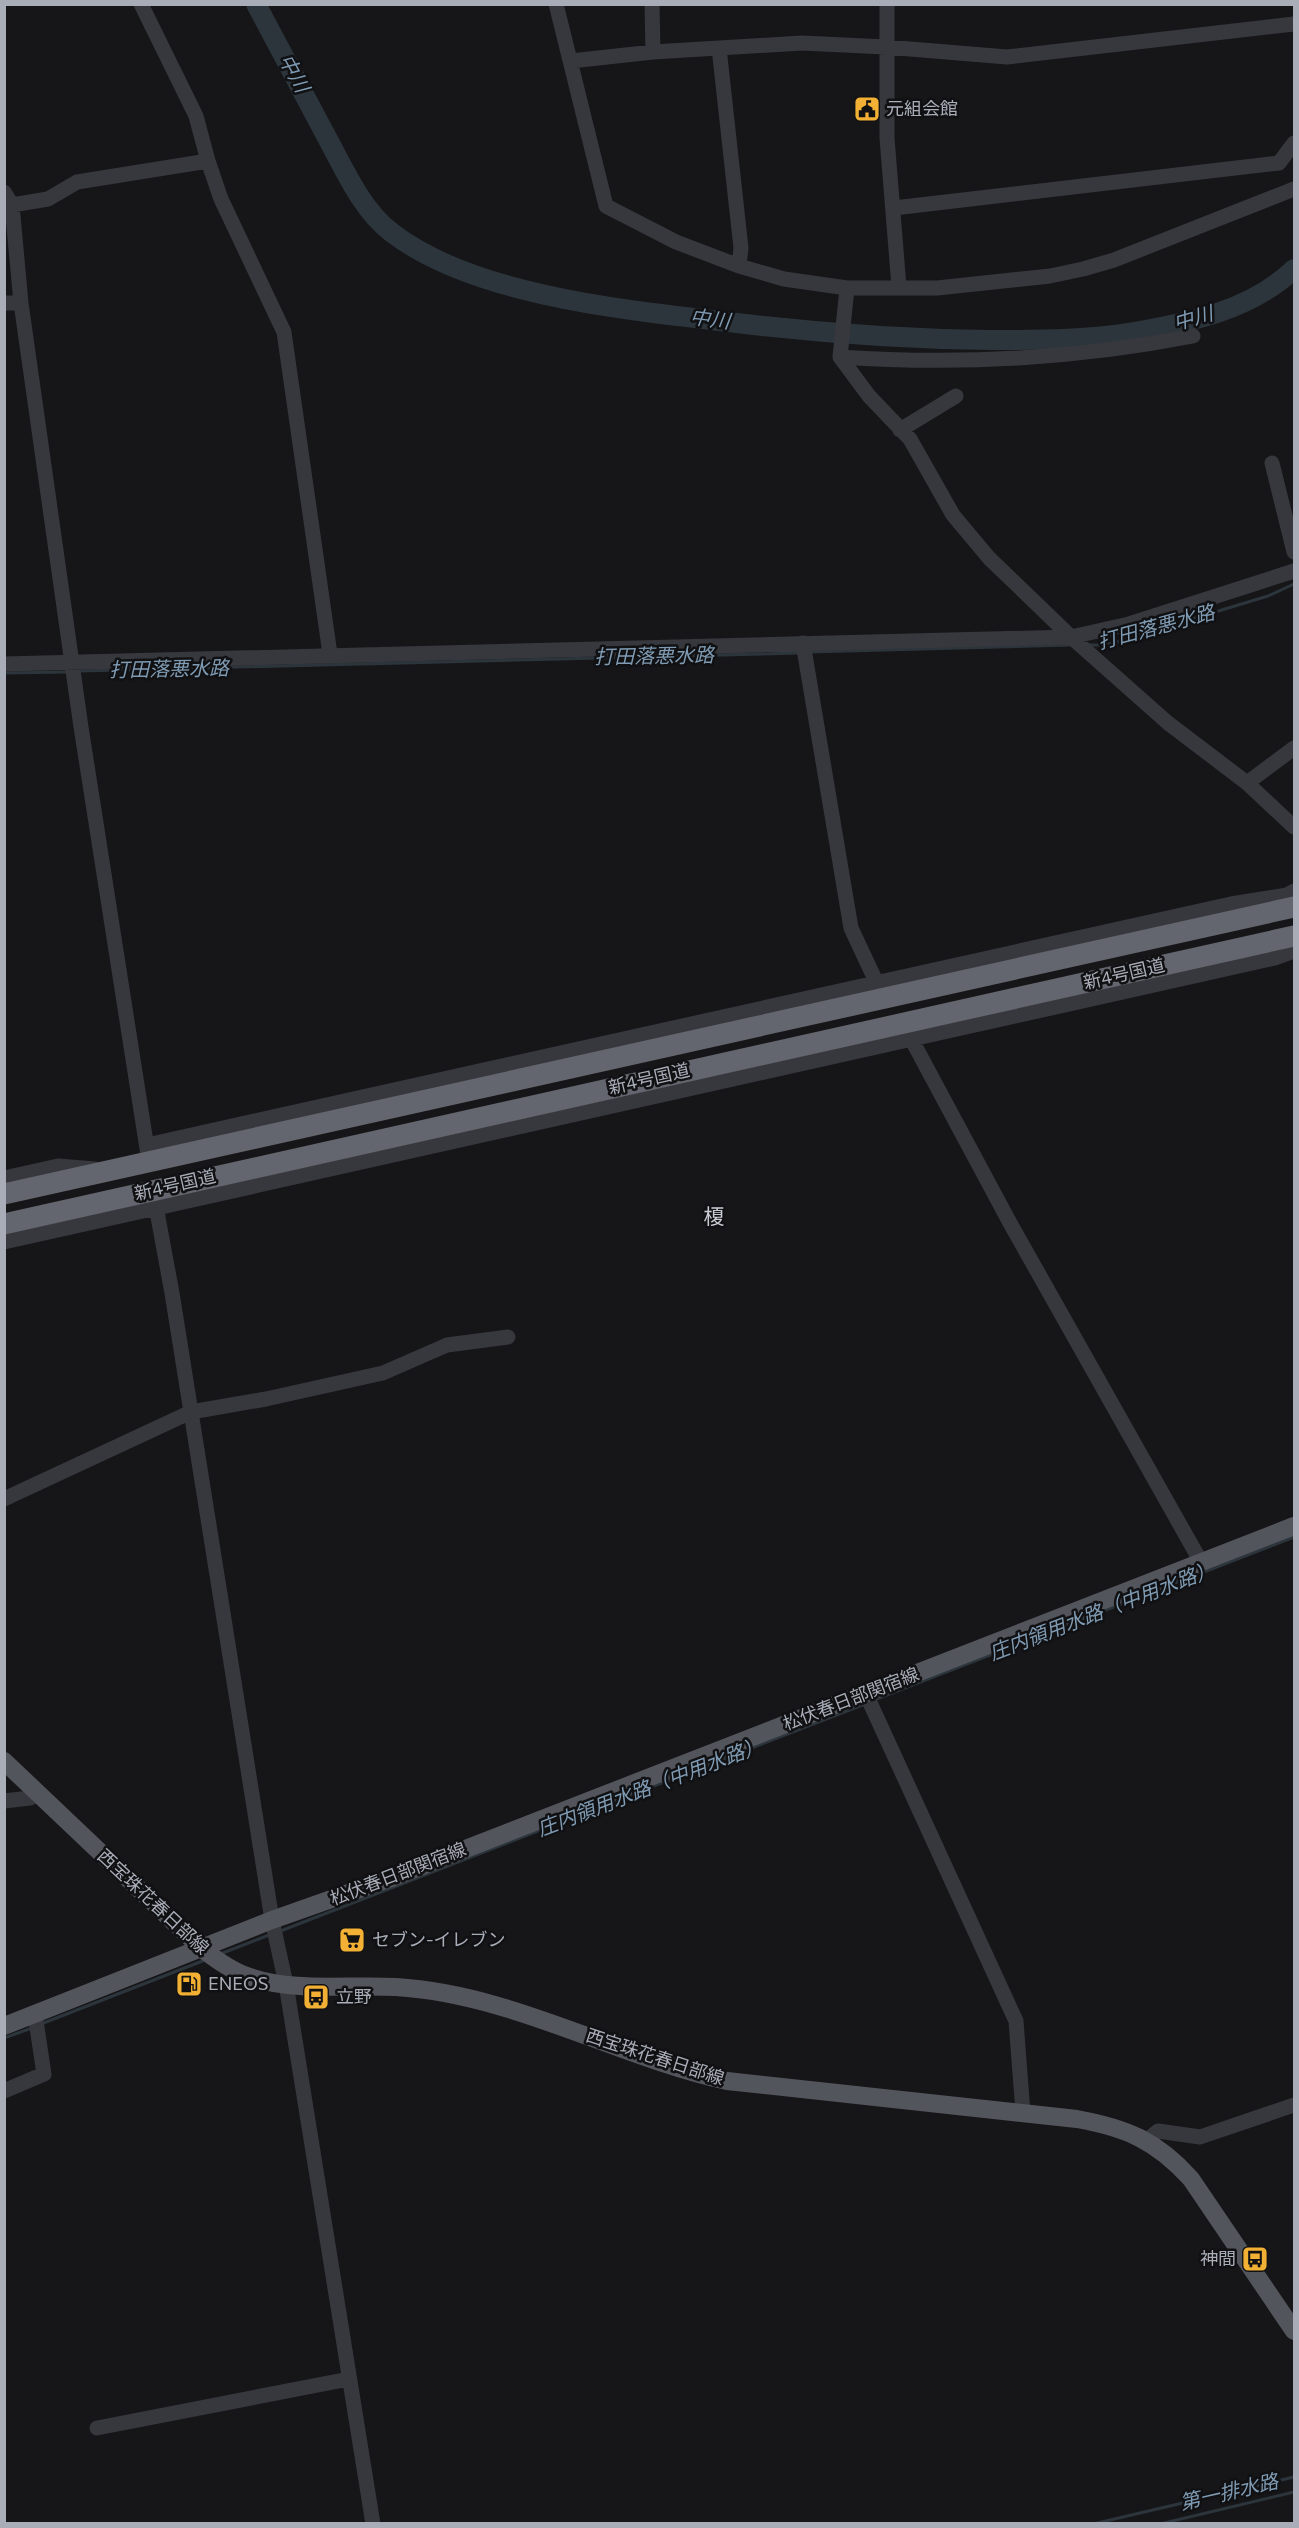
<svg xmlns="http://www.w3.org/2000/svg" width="1299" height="2528" viewBox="0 0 1299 2528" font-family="Commissioner,'Noto Sans JP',sans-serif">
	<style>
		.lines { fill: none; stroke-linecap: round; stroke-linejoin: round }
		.stream { stroke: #2c353c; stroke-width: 3 }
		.river { stroke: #2c353c; stroke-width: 20 }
		.minor { stroke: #37383d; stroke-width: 15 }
		.major { stroke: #53555c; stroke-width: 18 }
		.highway { stroke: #63666e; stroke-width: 21 }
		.labels { text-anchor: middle; stroke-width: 5; stroke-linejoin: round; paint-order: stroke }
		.poi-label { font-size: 18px; fill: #a8adb8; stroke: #111113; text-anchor: start }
		.street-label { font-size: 18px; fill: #a8adb8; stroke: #111113 }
		.water-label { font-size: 20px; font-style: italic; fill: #7f9bb3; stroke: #111113 }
		.quarter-label { font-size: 21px; fill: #c9ccd4; stroke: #111113 }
	</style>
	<rect width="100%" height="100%" fill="#161618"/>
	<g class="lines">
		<path class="stream" d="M1087,645h19l162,-49 26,-12
			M808,652l263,-7
			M79,671l720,-18
			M4,673l63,-1
			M874,1700l420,-163
			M278,1932l587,-228
			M220,1954l49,-19
			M41,2024l164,-64
			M4,2038l28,-10
			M1093,2524l201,-47
			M1160,2524l134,-32"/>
		<path class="river" d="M256,4c23,43 46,86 68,128 19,34 36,76 67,100 83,65 243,79 346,91 84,10 168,16 253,17 48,0 97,0 144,-8 58,-10 117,-22 160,-63"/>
		<path class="minor" d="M141,4l55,112 12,45
			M556,4l50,202 70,36 63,24 45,13 63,9h90l113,-12 33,-7 31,-9 180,-71
			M652,4l1,48
			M887,4v134l12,149
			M719,48l22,200 -2,18
			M571,61l82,-9 149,-9 84,4 121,10 287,-33
			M4,192l8,13 9,98 60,424 67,428
			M12,205l36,-6 29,-17 131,-21 13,38 63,133 46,322
			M894,208l385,-45 15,-20
			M847,288l-7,69 29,39 41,43 43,76 36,43 82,79 97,86 79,60 47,44
			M4,303h17
			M840,357c118,8 236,2 353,-21
			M900,430l56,-34
			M1272,463l22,89
			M803,643l48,285 29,62
			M4,664l1067,-27 58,-13 165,-53
			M1247,783l47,-35
			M907,1031l103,192 191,339
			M147,1145l1084,-241 56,-9 7,-4
			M4,1178l54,-12 37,3
			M153,1190l19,103 100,627 14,64 87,540
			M4,1242l1271,-284 19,-7
			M4,1499l187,-87 75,-13 117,-26 64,-28 61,-8
			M866,1694l150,327 7,92
			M4,1801l26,-3 8,-4
			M4,2091l40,-17 -9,-60
			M1147,2140l11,-9 42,6 94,-32
			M97,2428l252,-49"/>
		<path class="major" d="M4,1761l197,187c14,11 29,22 46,28 47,17 100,8 149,11 116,7 219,69 331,94l350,38c50,9 80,22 114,60l103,152
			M4,2026l268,-106 119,-42 903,-352"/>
		<path class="highway" d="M4,1194l1290,-287
			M4,1224l1290,-288"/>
	</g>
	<defs>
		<symbol id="civic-square" viewBox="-11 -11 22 22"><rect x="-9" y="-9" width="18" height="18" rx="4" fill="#f2b134" stroke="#111113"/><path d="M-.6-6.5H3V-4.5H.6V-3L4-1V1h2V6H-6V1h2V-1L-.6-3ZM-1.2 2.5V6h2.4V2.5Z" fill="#111"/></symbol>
		<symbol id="supermarket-square" viewBox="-11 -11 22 22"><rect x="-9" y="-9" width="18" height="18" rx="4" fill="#f2b134" stroke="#111113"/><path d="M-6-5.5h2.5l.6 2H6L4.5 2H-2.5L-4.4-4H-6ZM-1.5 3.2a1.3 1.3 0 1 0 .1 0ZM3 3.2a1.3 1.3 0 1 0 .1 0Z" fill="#111"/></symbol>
		<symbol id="fuel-square" viewBox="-11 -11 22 22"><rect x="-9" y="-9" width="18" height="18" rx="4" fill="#f2b134" stroke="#111113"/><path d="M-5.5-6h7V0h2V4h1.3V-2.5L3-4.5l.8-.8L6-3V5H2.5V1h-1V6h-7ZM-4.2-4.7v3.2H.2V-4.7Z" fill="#111"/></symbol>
		<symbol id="bus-square" viewBox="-11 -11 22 22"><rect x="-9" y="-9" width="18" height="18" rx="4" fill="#f2b134" stroke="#111113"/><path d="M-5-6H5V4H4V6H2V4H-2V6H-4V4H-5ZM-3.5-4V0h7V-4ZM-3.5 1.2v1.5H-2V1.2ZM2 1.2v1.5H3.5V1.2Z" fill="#111"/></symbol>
	</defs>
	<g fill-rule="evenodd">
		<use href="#civic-square" x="852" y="94" width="30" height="30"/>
		<use href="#supermarket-square" x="337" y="1925" width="30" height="30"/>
		<use href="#fuel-square" x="174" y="1969" width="30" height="30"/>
		<use href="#bus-square" x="301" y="1982" width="30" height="30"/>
		<use href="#bus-square" x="1240" y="2244" width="30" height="30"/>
	</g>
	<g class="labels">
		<g class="poi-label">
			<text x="886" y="115">元組会館</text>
			<text x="372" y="1946">セブン-イレブン</text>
			<text x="208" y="1990">ENEOS</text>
			<text x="336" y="2003">立野</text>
			<text x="1236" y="2265" text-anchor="end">神間</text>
		</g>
		<g class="street-label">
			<text transform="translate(1124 974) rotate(-13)" y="6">新4号国道</text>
			<text transform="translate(649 1079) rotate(-13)" y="6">新4号国道</text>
			<text transform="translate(175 1185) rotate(-13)" y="6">新4号国道</text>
			<text transform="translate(851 1699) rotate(-21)" y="6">松伏春日部関宿線</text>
			<text transform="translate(398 1874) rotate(-21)" y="6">松伏春日部関宿線</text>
			<text transform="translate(153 1902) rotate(43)" y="6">西宝珠花春日部線</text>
			<text transform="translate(655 2057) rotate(18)" y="6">西宝珠花春日部線</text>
		</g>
		<g class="water-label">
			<text transform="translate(294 73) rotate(61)" y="7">中川</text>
			<text transform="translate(1193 318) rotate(-16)" y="7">中川</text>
			<text transform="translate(710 319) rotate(7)" y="7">中川</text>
			<text transform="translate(1156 627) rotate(-15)" y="7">打田落悪水路</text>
			<text transform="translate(654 656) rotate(-1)" y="7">打田落悪水路</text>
			<text transform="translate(169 669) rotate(-1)" y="7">打田落悪水路</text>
			<text transform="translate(1102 1611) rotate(-21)" y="7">庄内領用水路（中用水路）</text>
			<text transform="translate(650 1787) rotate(-21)" y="7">庄内領用水路（中用水路）</text>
			<text transform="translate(1229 2492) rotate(-13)" y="7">第一排水路</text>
		</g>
		<g class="quarter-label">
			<text x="714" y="1224">榎</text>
		</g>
	</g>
	<rect width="1299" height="2528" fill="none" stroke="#a8adb8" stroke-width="12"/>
</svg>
